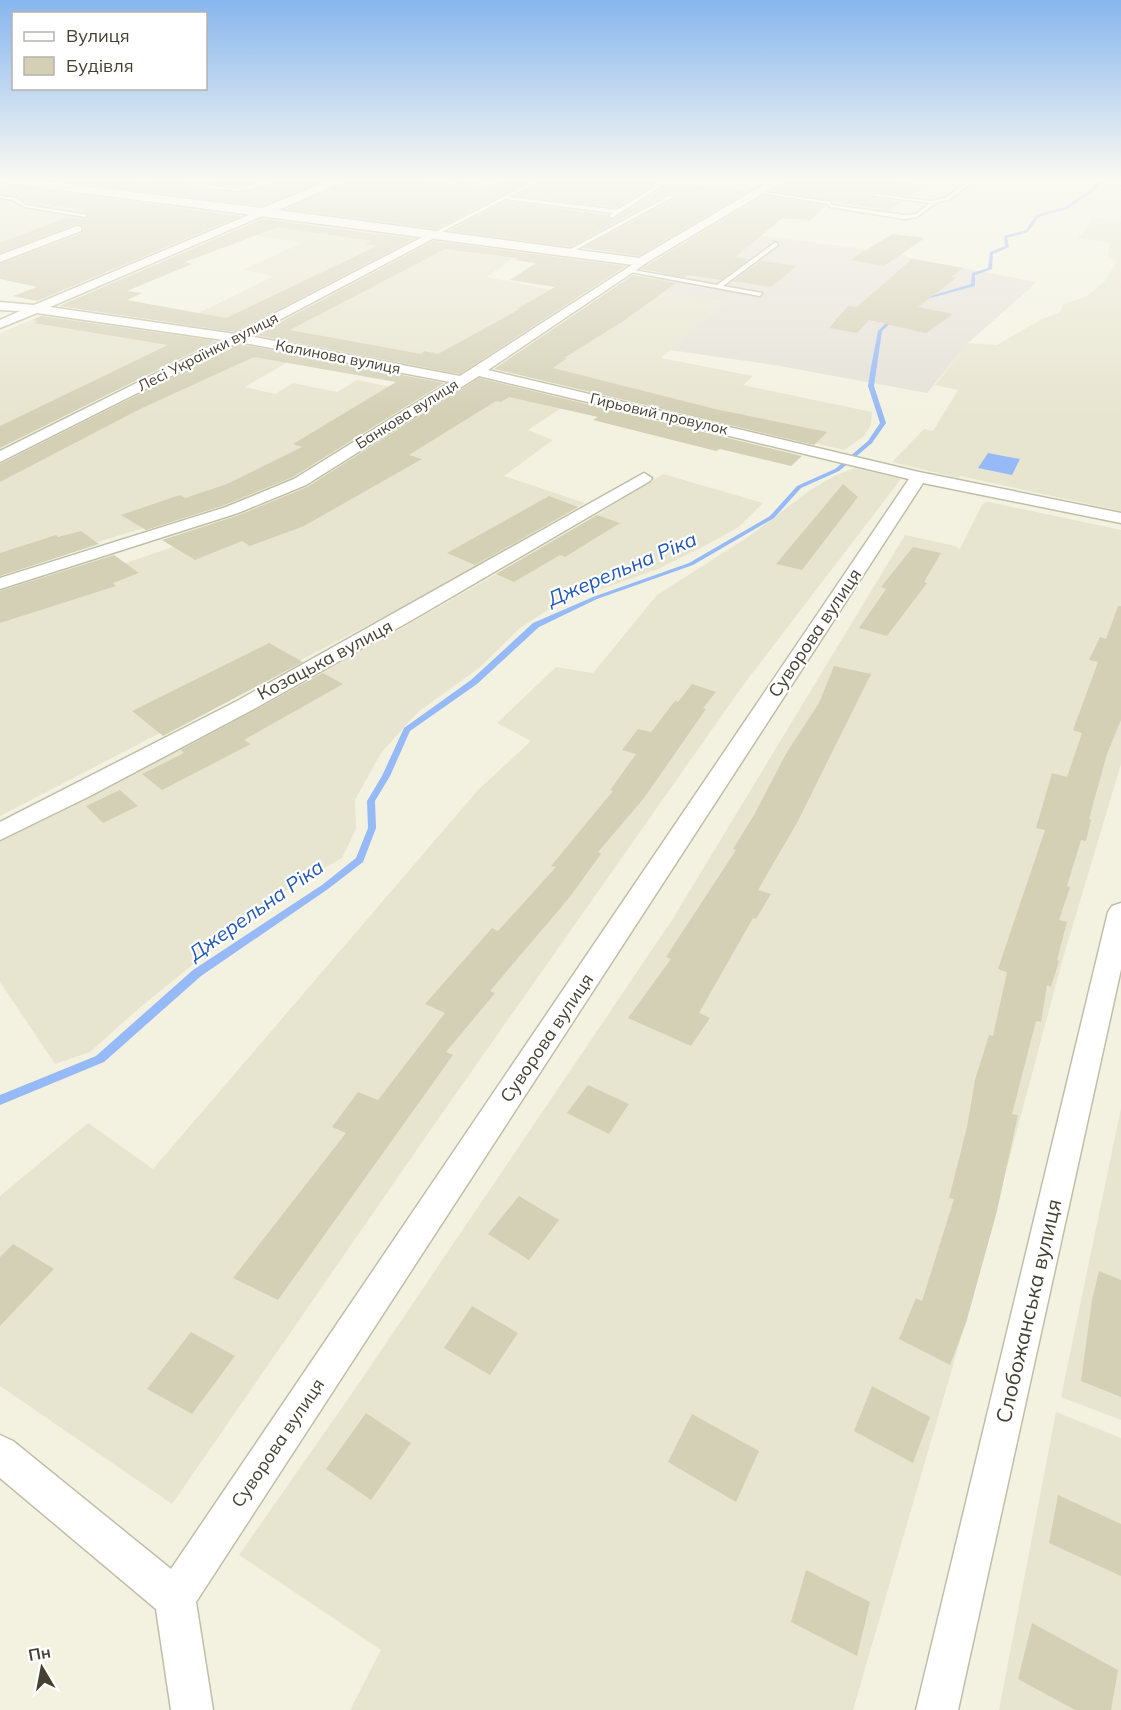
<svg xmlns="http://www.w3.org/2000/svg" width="1121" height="1710" viewBox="0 0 1121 1710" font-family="Mulish,sans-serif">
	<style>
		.residential { fill: #e7e5cf }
		.industrial { fill: #e4e1d7 }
		.water { fill: #96b9f7 }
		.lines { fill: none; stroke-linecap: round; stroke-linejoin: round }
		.stream { fill: #96b9f7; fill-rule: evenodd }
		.building { fill: #d4d0b6; fill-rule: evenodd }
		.service-casing { stroke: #c1bea6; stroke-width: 3 }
		.minor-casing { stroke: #c1bea6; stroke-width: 3 }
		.tertiary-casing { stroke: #c1bea6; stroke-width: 3 }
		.service { fill: #fff; fill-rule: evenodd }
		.minor { fill: #fff; fill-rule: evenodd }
		.tertiary { fill: #fff; fill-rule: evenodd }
		.labels { text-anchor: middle; stroke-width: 4.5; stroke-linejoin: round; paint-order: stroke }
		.far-street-label { font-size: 15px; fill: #444132; stroke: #fff }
		.street-label { font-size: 18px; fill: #444132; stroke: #fff }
		.water-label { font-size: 20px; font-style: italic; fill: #2156ba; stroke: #fff }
		.near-street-label { font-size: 21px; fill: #444132; stroke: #fff }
	</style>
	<rect width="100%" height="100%" fill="#f3f2e1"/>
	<path class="residential" d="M11,178h328l-77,30z
		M4,182l114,15 -68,30 15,3 -65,25v-71z
		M1092,218l29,3v290l-161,-35 -2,2 -66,-16 32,-33 9,2 25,-41 -23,-5 33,-42 29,2 43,-25 20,-8 4,-8 23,-8 18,-15 12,-20 -9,-3 2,-15 -33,-5 9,-8z
		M271,219l61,9 85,10 -191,95 -52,-8 100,-49 -31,-6 58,-27 -60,-11z
		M438,241l85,11 -37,25 86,17 -120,80 -196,-37z
		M642,289l83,13 -64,56 92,18 -10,9 129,27 -1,13 -7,11 -20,14 -311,-72z
		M45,314l162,24 5,3 -212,106v-114z
		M238,344l62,11 -55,32 30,7 18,-11 44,9 20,-12 63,13 -249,127 -171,51v-106z
		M496,383l76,18 -44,29 25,10 -49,36 81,27 -130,77 -455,236v-211l263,-88z
		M855,468l46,11 -157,205 -308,438 -264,382 -172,-118v-190l88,-73 65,46 325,-379 53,-49 -34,-18 59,-56 37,6 64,-78 91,-58 61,-46 25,-15z
		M663,474l100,29 -24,24 -29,16 -52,26 -104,37 -34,22 -41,40 -61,44 -37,41 -26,47 1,29 -14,29 -50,28 -41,31 -113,92 -48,43 -35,12 -55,-82v-141l71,-34 326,-176 169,-97z
		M989,502l132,28v234l-58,194 -96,359 -114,393h-503l31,-60 -142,-95 116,-166 317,-469 233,-385 50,11 5,3 23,-46z
		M1121,1108v312l-60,-23z
		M1056,1412l65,26v272h-122z"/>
	<path class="industrial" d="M720,230l187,25 -2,2 132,25 -69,61 -41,50 -153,-28 -104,-15 55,-48 -83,-13z"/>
	<path class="water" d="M988,453l32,6 -8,16 -34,-7z"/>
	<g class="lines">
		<path class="stream" d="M1100,178h4l-9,12 -28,19 -29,8 -10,15 -21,6 2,9 -16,7 -1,15 -17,6v11l-52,14 -2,-1 50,-15 1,-11 16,-5 2,-16 15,-6 -1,-10 22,-6 10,-15 29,-8 28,-19z
			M892,317l4,1 -14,13 -8,55 12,37 -14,20 -33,28 -38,17 -27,30 -81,47 -96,34 -58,28 -62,57 -67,47 -20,45 -15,25 1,27 -13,34 -35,27 -127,87 -97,86 -104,43v-10l96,-39 97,-86 129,-85 34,-27 12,-30 -1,-27 15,-25 22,-48 67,-48 62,-57 60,-26 96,-34 81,-47 27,-30 38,-17 33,-28 12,-18 -12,-37 3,-19 7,-36z"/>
	</g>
	<path class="building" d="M77,178h37l123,15 13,-1 30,-14h50l-68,28 -195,-24z
		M223,178h42l-28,9 -28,-3z
		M354,178h51l78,11 23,-11h29l-99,51 -150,-20z
		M547,178h86l27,3 -44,27 -100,-12z
		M791,178h83l52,7 -16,11 -37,-4 3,6 26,4 -13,9 -117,-20z
		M671,183l76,9 -108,64 -56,-8 91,-49v-4l-6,-1 -98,53 -121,-16 56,-30 102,14 1,3 5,2z
		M44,190l197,26 -204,85 -24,-5 24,-9 -37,-8v-15l82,-31 1,-7 -7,-2 -76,29v-10l68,-26 17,2 5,-4 -9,-3 5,-2 -60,-8 -6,-4z
		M764,195l62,11 -17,15 -26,-3 -48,39 14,2 -28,21 -34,-5 -3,2 -43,-8z
		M262,219l152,20 -179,93 -176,-26zM278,227l93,14 -6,3 12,2 -151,72 -99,-18 15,-7 -15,-2 65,-27 -7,-2z
		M892,234l33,4 -41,28 -34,-6z
		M433,241l193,25 -166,108 -204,-39zM445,249l73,9 -4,2 22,3 -26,17 45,7 -38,22h3l-82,45 -14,-3 -3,3 -131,-24z
		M912,259l51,9 -12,9 5,1 -38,29 35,7 -27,19 -57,-13 -12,13 -28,-5 19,-22 9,1z
		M761,261l36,5 -26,21 -38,-6z
		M633,275l43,8 -54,39 -58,36h3l-14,10 162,41 112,23 -13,13 -320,-76z
		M41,316l175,25 -216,107v-22l168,-81 -134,-22 4,-2 -5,-1z
		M239,344l205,39 -151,94 -68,28 -79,25 -25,-15 59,-20 5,3 42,-14 75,-37 -9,-3 103,-62 -142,-25 -114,52 -140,73v-18z
		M479,378l323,78 -11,10 -71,-17 -4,2 -123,-31 5,-3 -89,-20 -8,5 -5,-1 -87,54 13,4 -118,67 -54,20 -8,-5 -47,19 -33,-20 77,-25 68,-28z
		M843,484l15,13 -56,73 -26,-6z
		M549,496l29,11 -103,58 -28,-12z
		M597,515l23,8 -55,34 -5,-2 -46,27 -18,-8z
		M81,531l18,13 -99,32v-23l56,-18 2,2z
		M913,547l28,6 -17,29 3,1 -40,53 -28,-8 27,-39 -5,-2z
		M114,555l25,18 -26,10 3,3 -116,37v-32z
		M1118,606h3v114l-14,34 -18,65 2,1 -5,21 -5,-1 -14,46 3,1 -11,33 8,2 -10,38 2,1 -8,26 -4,-2 -6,37 -5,-1 -24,93 6,1 -21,96 -31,112 -16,42 -51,-26 17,-41 6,3 32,-102 -5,-1 18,-71 8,-47 14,-45 4,1 14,-64 -9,-3 47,-139 -9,-2 16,-55 15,4 15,-44 -9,-3 25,-68 -9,-2 11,-23 6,2z
		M269,643l34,19 -140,74 -31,-25z
		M834,666l37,8 -73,147 -40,69 13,4 -15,25 -3,-1 -54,95 11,5 -19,28 -63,-28 43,-59 -5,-2 70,-107 -3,-1 21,-34 33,-63 32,-49z
		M323,673l20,11 -99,56 7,4 -89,46 -20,-16 42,-21 -3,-3z
		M692,684l24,8 -13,16 3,1 -62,89 -46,54 3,2 -32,44 -79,93 5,2 -49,59 7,3 -175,245 -45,-22 113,-145 -14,-6 26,-35 20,8 67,-87 -20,-9 67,-76 6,3 58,-64 -5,-1 62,-75 -3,-1 26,-36 -14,-4 16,-21 13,3 24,-31 3,1z
		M120,790l18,16 -35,17 -17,-17z
		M588,1085l41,19 -20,30 -42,-21z
		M519,1196l40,24 -30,40 -41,-26z
		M13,1244l41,25 -54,57v-69z
		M1099,1271l22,9v117l-40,-16 11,-81z
		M472,1306l46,27 -28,42 -46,-27z
		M191,1332l44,24 -43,58 -45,-25z
		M872,1386l58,31 -17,46 -59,-32z
		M366,1413l45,30 -40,57 -45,-31z
		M692,1414l67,37 -23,51 -68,-40z
		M1058,1495l63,29v52l-72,-33z
		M806,1570l64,32 -13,54 -66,-34z
		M1032,1623l86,47 -7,40h-36l-57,-31z"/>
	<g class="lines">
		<defs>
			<path id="service" d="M65,178h6l-21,8 -4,-1z
				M142,178l95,11c14,-2 27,-11 41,-11l-29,12 -12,1z
				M431,178l55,7 -2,1z
				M540,178h5l-36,19 108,13 52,-32h5l-62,40 -3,-2 4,-3 -108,-14 -69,36 -5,-1z
				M972,178h5l-28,22 -12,2 -20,15 -13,2 -74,-12 -2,-3 -71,-12 2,-1 71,11 2,3 72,10 12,-1 14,-11 -54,-7 -2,-2 57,7 14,-3z
				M0,196l16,2 10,7 62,10 -3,2 -60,-10 -12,-7 -13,-2z
				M669,196l4,1 -103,56 -5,-1z
				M776,242l2,3 -55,41 39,7 -2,3 -135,-25 3,-2 89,16z"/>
			<path id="minor" d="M263,209l4,1v4l-217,93 185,27 199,-103 5,3 -1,2 -189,100 211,40 181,-117 4,1v4l-157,106 431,102 202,41v10l-198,-40 -727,1119 17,108h-42l-15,-101 -156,-131v-43l13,6 158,128 738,-1090 -430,-103 -173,109 -68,28 -238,76v-11l226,-71 68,-28 156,-97 -211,-40 -239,120v-11l223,-111 -186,-27 -37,15v-8l20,-9 -20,-1v-8l34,3z
				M77,226l4,1v4l-81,31v-7z
				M644,473l8,5 -2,3 -238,139 -160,90 -162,86 -90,44v-18l237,-121z
				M1121,903v66l-163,741h-42l192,-798 4,-6z"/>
			<path id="tertiary" d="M0,178h18l244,30 74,-30h16l-74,32 361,48 136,-80h14l-148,88 -641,-84z
				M1081,178l40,1v6l-34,-4z"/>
		</defs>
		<use href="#service" class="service-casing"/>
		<use href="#minor" class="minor-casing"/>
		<use href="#tertiary" class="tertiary-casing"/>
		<use href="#service" class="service"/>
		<use href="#minor" class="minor"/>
		<use href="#tertiary" class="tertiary"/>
	</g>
	<linearGradient id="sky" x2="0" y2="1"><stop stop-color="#87b6ee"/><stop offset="0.43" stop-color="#faf9f2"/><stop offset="1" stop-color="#faf9f2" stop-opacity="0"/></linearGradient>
	<rect width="1121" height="417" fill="url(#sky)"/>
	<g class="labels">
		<g class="far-street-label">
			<text transform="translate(208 352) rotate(-27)" y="5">Лесі Українки вулиця</text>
			<text transform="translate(338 357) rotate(11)" y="5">Калинова вулиця</text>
			<text transform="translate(407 414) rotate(-32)" y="5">Банкова вулиця</text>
			<text transform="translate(659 414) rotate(13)" y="5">Гирьовий провулок</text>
		</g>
		<g class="street-label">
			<text transform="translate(815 633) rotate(-56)" y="6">Суворова вулиця</text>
			<text transform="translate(325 660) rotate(-28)" y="6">Козацька вулиця</text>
			<text transform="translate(547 1038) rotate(-56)" y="6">Суворова вулиця</text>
			<text transform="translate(278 1443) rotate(-56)" y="6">Суворова вулиця</text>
		</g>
		<g class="water-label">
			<text transform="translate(622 569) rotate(-23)" y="7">Джерельна Ріка</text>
			<text transform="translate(256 910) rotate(-35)" y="7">Джерельна Ріка</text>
		</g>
		<g class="near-street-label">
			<text transform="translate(1029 1311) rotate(-77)" y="7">Слобожанська вулиця</text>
		</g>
	</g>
	<rect x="12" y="12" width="195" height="78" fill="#ffffff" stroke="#b4b3ad" stroke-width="1.5"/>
	<rect x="24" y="32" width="30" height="9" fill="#ffffff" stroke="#b4b3ad" stroke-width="1.5"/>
	<text x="66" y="42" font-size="18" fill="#444132">Вулиця</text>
	<rect x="24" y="57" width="30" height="18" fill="#d4d0b6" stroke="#b4b3ad" stroke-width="1.5"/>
	<text x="66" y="72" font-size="18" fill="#444132">Будівля</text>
	<g transform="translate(42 1668) rotate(350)" stroke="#ffffff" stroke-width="4.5" paint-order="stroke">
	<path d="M0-4.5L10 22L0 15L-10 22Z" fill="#444132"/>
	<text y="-9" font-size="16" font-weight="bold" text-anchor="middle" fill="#444132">Пн</text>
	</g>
</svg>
